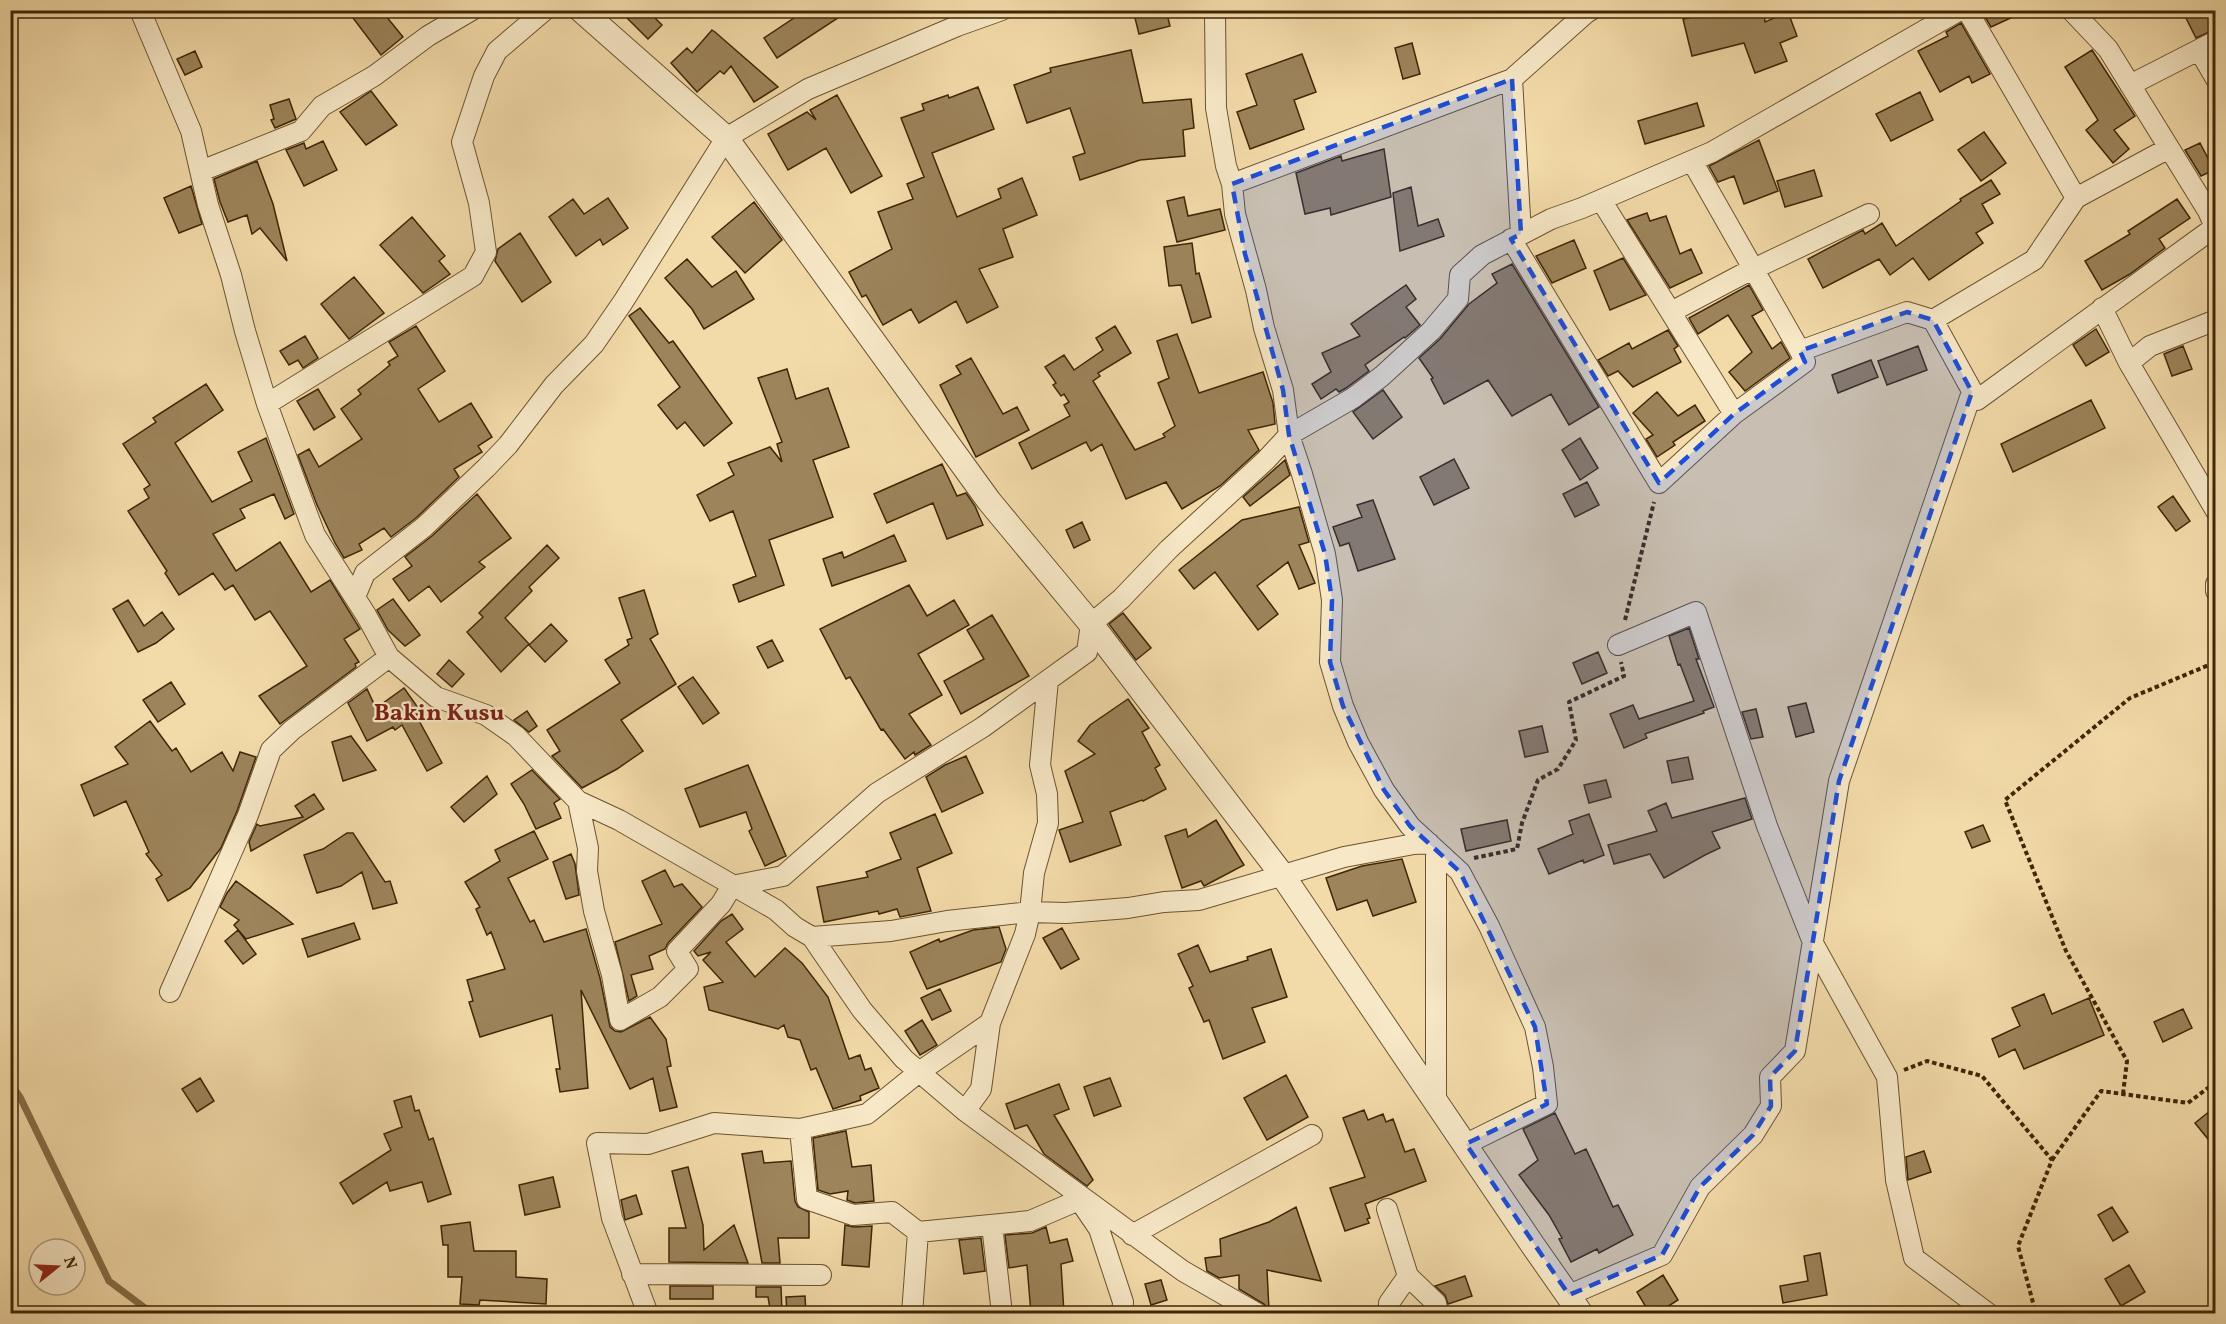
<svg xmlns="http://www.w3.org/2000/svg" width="2226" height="1324" viewBox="0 0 2226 1324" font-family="Vollkorn,serif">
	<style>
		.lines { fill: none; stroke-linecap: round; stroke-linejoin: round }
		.stream { stroke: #866d47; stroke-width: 7 }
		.building { fill: #9d845b; stroke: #3f2606; stroke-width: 1.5 }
		.minor-casing { stroke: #6c532f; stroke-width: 22 }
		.tertiary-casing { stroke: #6c532f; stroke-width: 26 }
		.path { stroke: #3f2606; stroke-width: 4; stroke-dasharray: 4.5 3; stroke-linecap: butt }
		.minor { stroke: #f7e8c7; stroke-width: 20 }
		.tertiary { stroke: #f7e8c7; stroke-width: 24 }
		.marked { fill: #1d4ed8; fill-opacity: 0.2; stroke: #1d4ed8; stroke-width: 4.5; stroke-dasharray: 12 8; stroke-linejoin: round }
		.labels { text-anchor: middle; stroke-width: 4.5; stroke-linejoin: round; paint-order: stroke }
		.quarter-label { font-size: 24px; font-weight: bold; fill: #7a1f14; stroke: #f7e8c7 }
	</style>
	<rect width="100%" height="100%" fill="#f3dba9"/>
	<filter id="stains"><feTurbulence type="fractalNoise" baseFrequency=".00333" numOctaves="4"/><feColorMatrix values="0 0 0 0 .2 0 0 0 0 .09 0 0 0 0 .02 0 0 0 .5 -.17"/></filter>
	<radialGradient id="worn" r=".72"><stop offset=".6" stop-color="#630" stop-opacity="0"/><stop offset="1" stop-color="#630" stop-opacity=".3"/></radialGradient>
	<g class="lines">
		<path class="stream" d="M10,1083l10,14 89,184 44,33"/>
	</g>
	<path class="building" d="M347,10h34l22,27 -22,18z
		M619,10h28l15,15 -14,14z
		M806,10h44l-73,48 -13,-20z
		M1133,10h33l4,16 -31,8z
		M1688,10h76l1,12 23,-10 9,24 -17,7 7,18 -32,12 -11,-30 -52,13 -9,-37 6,-1z
		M1981,10h47l-37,17z
		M2182,10h34v19l-20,9z
		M1961,23l29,51 -18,9 -3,-7 -29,16 -22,-41 30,-15 -2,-4z
		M712,30l3,2 63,55 -24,15 -23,-36 -7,8 -4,-3 -23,21 -26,-29 16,-15 5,5z
		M1412,43l8,31 -17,5 -8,-31z
		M1131,50l12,53 48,-4 3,29 -11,2 2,26 -45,4 -60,20 -7,-23 12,-4 -15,-45 -43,15 -13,-38 37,-13 -1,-4z
		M2092,50l43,66 -21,14 15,19 -16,14 -27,-33 12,-10 -33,-53z
		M195,51l7,16 -17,8 -8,-16z
		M1302,54l14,38 -22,8 10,29 -54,20 -13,-37 20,-7 -11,-31z
		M978,87l16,42 -62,24 25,64 44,-19 -3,-9 24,-11 15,37 -34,14 10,28 -34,12 19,38 -31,16 -11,-22 -37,22 -8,-14 -28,16 -17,-30 -4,2 -13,-25 43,-23 -14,-37 35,-13 -6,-15 17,-7 -23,-59 23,-8 -2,-6 26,-9 1,3z
		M371,91l26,34 -31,20 -26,-33z
		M1920,92l13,28 -42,21 -15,-27z
		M837,95l45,81 -31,17 -25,-45 -38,22 -20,-36 39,-22 9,8 -6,-10z
		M289,99l7,20 -21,9 -4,-8 3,-1 -4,-14z
		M1697,103l7,23 -59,18 -7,-23z
		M1984,132l22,31 -25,18 -23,-31z
		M1759,140l19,51 -34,13 -10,-28 -16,6 -9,-16z
		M323,141l14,29 -33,16 -18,-36 18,-7 2,6z
		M2200,143l14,27 -13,6 -16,-26z
		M1384,149l7,48 -60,18 -1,-7 -25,6 -9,-41 45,-17 1,5z
		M257,161l16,43 14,57 -27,-33 -8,6 -5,-19 -19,7 -8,-20 -6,-23z
		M1814,170l8,26 -37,11 -8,-26z
		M1991,180l9,14 -18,10 11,19 -17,10 7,10 -54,37 -16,-22 -23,17 -11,-16 -56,29 -15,-29 55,-29 2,4 17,-11 14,23 65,-45 -1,-2z
		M191,186l11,38 -23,9 -15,-35z
		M1411,187l7,39 20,-7 6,17 -44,15 -7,-58z
		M1184,197l4,19 32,-7 5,21 -48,12 -10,-41z
		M608,198l20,30 -25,17 -3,-6 -24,17 -27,-39 24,-18 11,15z
		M2177,199l13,19 -31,21 6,9 -35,26 -28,16 -17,-29 45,-27 -2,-3z
		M754,202l28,38 -37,33 -33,-36z
		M1647,213l3,8 16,-5 14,38 11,-5 11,24 -32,15 -43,-68z
		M412,217l33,39 -6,5 11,13 -27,19 -43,-48z
		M520,233l31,49 -29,20 -27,-41 3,-12z
		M1574,240l12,28 -34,15 -16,-27z
		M1192,243l4,31 3,-1 12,44 -19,6 -11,-38 -12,1 -5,-39z
		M1623,258l23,37 -36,15 -16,-39z
		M687,259l25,28 24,-16 18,28 -50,30 -12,-20 -27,-31z
		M1512,264l87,143 -30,18 -18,-31 -39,22 -24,-36 -44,24 -13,-25 2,-1 -14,-20 21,-19 29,-35 28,-21 -5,-9z
		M354,277l30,36 -35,26 -28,-35z
		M1406,285l10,14 -10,8 14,18 -15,13 -1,-1 -39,28 4,6 -23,17 -7,4 -3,-3 -15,10 -9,-15 19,-12 -9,-19 38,-17 -9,-12z
		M1749,285l14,25 -11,6 20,33 9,-7 9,16 -45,33 -16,-19 23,-20 -24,-37 -30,19 -9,-16z
		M640,308l29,35 4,-2 59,82 -28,23 -19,-24 -8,7 -19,-24 22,-18 -51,-71z
		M416,326l29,45 -27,18 21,33 32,-19 21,34 -14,9 4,6 -28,17 5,8 -43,41 -25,19 -7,-9 -25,16 3,6 -18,8 -9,-15 -18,-38 -19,-50 11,-6 10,18 43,-28 -21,-30 20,-15 -3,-4 21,-16 11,-9 -2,-3 10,-6 -9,-14z
		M1115,326l16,27 -33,20 2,3 -7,5 42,69 30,-13 -2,-3 12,-8 -17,-43 11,-5 -12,-37 20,-7 22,59 64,-21 10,31 2,21 -27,6 11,20 -39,36 -38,23 -16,-27 -40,17 -24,-55 -11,7 -5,-9 -54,27 -13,-26 51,-27 -6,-11 5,-3 -5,-8 -3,2 -8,-11 3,-2 -11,-16 19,-12 10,15 29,-20 -7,-12z
		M2096,329l13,23 -23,14 -13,-21z
		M1668,330l10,16 -4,3 7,13 -48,25 -15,-16 -10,5 -10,-16 31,-17 3,6z
		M305,336l13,22 -15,10 -5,-8 -9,5 -9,-14z
		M1918,346l9,24 -40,15 -9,-24z
		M2183,346l9,23 -20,7 -8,-22z
		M971,358l32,56 14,-7 12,23 -53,27 -36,-72 21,-11 -5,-8z
		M1871,360l7,17 -40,16 -6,-18z
		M787,369l9,30 32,-11 21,59 -36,13 20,57 -64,23 15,45 -45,17 -6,-17 23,-9 -23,-65 -23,10 -13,-26 37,-20 -6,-12 42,-16 12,15 -5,-18 5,-2 -24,-64z
		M206,384l17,26 -48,33 37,59 40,-21 -14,-29 28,-14 28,76 -9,5 -11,-25 -34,15 5,9 -32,16 23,37 44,-29 31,50 19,-12 30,49 -16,10 15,23 -4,2 1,3 -76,57 -21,-28 48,-30 -37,-55 -15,9 -22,-35 -8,5 -12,-17 -34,22 -14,-22 2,-2 -39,-60 21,-13 -5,-9 6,-4 -27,-41 33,-22 -3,-4z
		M318,389l17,28 -21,13 -17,-29z
		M1383,390l19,27 -29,22 -20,-27z
		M1657,392l21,24 17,-11 10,16 -32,21 2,3 -18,12 -11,-18 7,-4 -20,-22z
		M2091,400l14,28 -92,44 -12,-28z
		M1580,438l18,30 -18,12 -18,-30z
		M1454,459l15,29 -35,17 -14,-28z
		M1285,460l5,15 -40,31 -7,-9z
		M942,464l15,32 9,-3 9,13 8,19 -36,14 -14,-36 -46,20 -13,-29z
		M1587,482l12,23 -24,12 -12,-23z
		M477,494l34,44 -32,24 6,5 -44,35 -12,-16 -20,15 -16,-22 19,-13 -7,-9 27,-21z
		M2173,496l17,25 -14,10 -18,-24z
		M1373,500l22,59 -37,12 -9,-28 -9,3 -7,-19 29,-10 -5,-12z
		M1299,507l10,35 -10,3 16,38 -16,6 -11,-27 -31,24 21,28 -20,16 -43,-58 -21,17 -15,-19 63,-50z
		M1082,522l8,18 -16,8 -8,-18z
		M894,535l12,26 -74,25 -9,-27 19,-7 2,6z
		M547,545l12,13 -30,29 3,4 -27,27 24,26 -28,28 -34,-40 16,-15 -4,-4z
		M909,585l18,31 27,-16 15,25 -51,29 24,41 -33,19 22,31 -16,10 -1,-3 -9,7 -22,-30 -2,1 -31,-53 -4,2 -26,-50z
		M644,590l14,44 -8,5 26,45 -55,36 22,31 -26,18 -35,19 -30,-32 8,-5 -13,-21 73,-47 -15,-23 24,-15 -2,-5 5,-2 -13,-40z
		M393,599l27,36 -15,11 -17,-16 -11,-20z
		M128,600l16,26 18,-14 12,17 -18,14 -18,9 -25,-43z
		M1123,613l28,35 -15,12 -27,-36z
		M992,615l37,61 -68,38 -17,-33 40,-22 -17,-29z
		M551,624l16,17 -22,21 -16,-17z
		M1689,628l10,31h-3l18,48 -11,4 1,2 -59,21 2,4 -23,10 -14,-34 23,-9 6,14 55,-18 -14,-37 -2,1 -9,-29z
		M772,640l11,21 -15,7 -11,-21z
		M1598,652l9,21 -25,11 -9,-21z
		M449,660l15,14 -12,13 -15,-13z
		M693,677l26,36 -16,11 -25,-37z
		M171,682l14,22 -27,18 -15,-22z
		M404,688l17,24 -5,3 26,48 -15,8 -25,-46 -7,5 -2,-3 -26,14 -19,-38 19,-14 9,19z
		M1128,699l21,29 -7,4 18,33 -5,3 11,21 -23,12 -1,-1 -32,12 11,33 -51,17 -11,-32 24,-8 -18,-51 30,-17 -17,-13 12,-16z
		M1806,703l8,29 -18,5 -8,-30z
		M1756,709l7,28 -12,2 -9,-27z
		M527,711l10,15 -8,6 -15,-12z
		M150,721l22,30 4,-3 15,24 31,-20 11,19 7,-19 16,5 -19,54 -16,37 -31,40 -22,13 -12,-22 6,-4 -16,-21 3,-2 -23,-51 -32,15 -13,-31 47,-21 -13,-17z
		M1542,726l6,26 -23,5 -6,-26z
		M351,736l25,34 -33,11 -11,-39z
		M966,756l17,37 -41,19 -16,-35 19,-12z
		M1688,757l5,22 -21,4 -5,-22z
		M748,765l38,91 -21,10 -16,-35 3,-2 -6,-17 -46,15 -15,-38z
		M532,770l28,29 -6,4 7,15 -25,11 -12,-25 -13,-20z
		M487,776l10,18 -33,28 -13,-15z
		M1606,780l5,17 -22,6 -5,-18z
		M314,794l10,15 -73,42 -2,-9 8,-18 3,2 43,-9 -8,-11z
		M1745,798l7,21 -40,13 8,16 -15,7 -41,23 -14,-24 -36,10 -6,-19 49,-14 -9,-20 18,-8 6,15z
		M935,814l17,39 -35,15 14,43 -31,6 -3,-8 -18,5 -1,-3 -54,11 -7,-35 51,-10 -2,-5 35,-13 -11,-26z
		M1589,814l15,41 -20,8 -1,-3 -34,14 -11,-25 35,-15 -4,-13z
		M1216,820l28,45 -38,20 -2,1 -3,-5 -19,7 -17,-52 21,-7 2,8z
		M1507,820l4,21 -45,10 -5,-22z
		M1983,825l7,16 -18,7 -7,-16z
		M534,831l14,28 -40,19 22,44 4,-2 10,22 42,-13 14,49 10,49 5,4 6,1 29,-15 16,22 5,27 -4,1 10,40 -17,4 -7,-33 -23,11 -49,-99 7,98 -28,4 -4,-23h4l-8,-54 -72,22 -11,-35 4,-1 -6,-21 38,-11 -14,-37 -4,3 -11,-26 4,-2 -15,-25 35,-21 -5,-11z
		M347,833h6l32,49 5,-1 7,22 -24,6 -11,-37 -21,14 -24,7 -13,-38 19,-6z
		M571,854l4,10 4,31 -13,4 -13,-37z
		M1402,859l14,43 -43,14 -6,-16 -30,10 -11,-32 36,-12z
		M665,870l9,17 8,-3 20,23 -34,36 -3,6 -16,7 4,13 -22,6 6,21 -8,5 -14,-59 47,-18 -20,-43z
		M236,881l42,31 15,12 -47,15 -12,-14 5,-5 -19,-13 7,-14z
		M732,914l11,15 -17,13 29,35 30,-29 17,15 26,34 21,62 11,-4 5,15 6,-2 8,20 -19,8 1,4 -28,9 -17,-41 -5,2 -11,-30 -12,-3 -4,-12 -6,4 -69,-19 -5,-23 19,-5 -20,-22 8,-8 -13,4 -4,-5 27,-30z
		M354,923l6,16 -52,18 -6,-18z
		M999,927l7,22 -5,13 -74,27 -17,-37 29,-13 1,3 33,-12z
		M1062,928l17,31 -18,10 -18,-31z
		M238,930l18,24 -13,10 -18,-23z
		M1198,945l12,27 38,-12 -1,-3 24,-8 16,48 -35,11 13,34 -42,17 -14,-39 -5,2 -15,-34 4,-2 -15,-32z
		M940,989l11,22 -19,9 -11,-22z
		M2044,994l8,20 37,-16 15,37 -80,34 -9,-20 -16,8 -7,-18 28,-13 -8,-18z
		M2183,1009l9,19 -29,14 -9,-20z
		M922,1020l15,25 -17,10 -15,-24z
		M1286,1075l22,42 -41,23 -23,-42z
		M200,1078l14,23 -17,11 -15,-23z
		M1110,1078l11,28 -27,10 -10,-29z
		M1059,1084l10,25 -15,6 39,65 -6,6 -43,-32 -17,-29 -12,4 -9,-25z
		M411,1096l4,15 4,-1 10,30 4,-2 18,56 -23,8 -6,-20 -32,9 -3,-9 -34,22 -13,-21 51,-33 -7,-16 18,-7 -8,-26z
		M2216,1106v43l-21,-26z
		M1364,1110l4,10 15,-6 3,8 7,-3 12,33 9,-3 12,32 -61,23 5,14 -3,1 2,4 -24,8 -15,-43 35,-11 -22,-59z
		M1555,1113l20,41 11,-5 27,58 5,-2 15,30 -34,18 -2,-4 -26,13 -12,-23 3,-1 -13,-23 -30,-40 19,-15 -15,-31z
		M846,1131l6,36 19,-2 3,36 -19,2 -8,-3 1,-9 -18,3 -12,-4 -5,-52z
		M762,1151l2,12 27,-2 4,40 3,6 11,5v26h-31l2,25h-18l-20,-109z
		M1924,1151l7,21 -23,8 -2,-23z
		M688,1167l15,58 1,25 30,-25 14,38 -79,-1v-34h17l-14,-57z
		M553,1177l7,30 -35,8 -6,-30z
		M636,1195l6,19 -17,6 -4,-20z
		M1296,1207l25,74 -54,-11 2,40 -5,-6 -25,-15v-14l-20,3 -12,-7 -2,-13 16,-2 -1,-17 49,-17z
		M2112,1207l16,25 -15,9 -15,-26z
		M470,1222l4,29h42v26l31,2 -1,25 -66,-4 -1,5 -19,-1 2,-27h-14v-32h-5l-2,-19z
		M845,1225l9,2 18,-1 -3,41 -27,-2z
		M1046,1227l4,16 17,-4 6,22 -12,3 3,49 -33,1 -4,-49 -18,3 -4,-33 27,-2z
		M981,1238l4,33 -21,3 -5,-34z
		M1820,1253l7,42 -44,8 -3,-17 28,-5 -4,-25z
		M2129,1265l16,27 -24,14 -16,-27z
		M1663,1275l15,25 -22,14h-6l-13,-22z
		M1465,1276l7,20 -24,8 -3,-9 -10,-9z
		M1161,1280l6,20 -16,5 -6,-21z
		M670,1286h43v13h-43z
		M756,1287h25l1,26 -11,1 -3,-17h-12z
		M805,1296l1,18h-19l-1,-17z"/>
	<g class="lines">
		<defs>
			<path id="minor" d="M140,10l51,121 17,74 23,70 14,56 22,73 32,88 16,43 51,80 23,42 47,40 50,18 30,21 62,65 41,19 157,90 19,17 17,10 50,73 42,49 61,52 218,160 75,43
				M1215,10l1,98 10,58 6,18 3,30 21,76 8,38 19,62 6,45 13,39 23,80 7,46 -2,62 13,44 15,36 26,48 26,36 50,46 29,54 46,101 8,40 4,37 -81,40
				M1967,10l109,188
				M2071,10l37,39 100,162 7,16 -238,173 -44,-80 101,-60 42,-62 93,-50
				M2199,50l17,29
				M2130,85l86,-44
				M1692,161l108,190 107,-39 26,8
				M201,171l100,-40 21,-25 52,-30 54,-40 44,-26
				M1232,184l280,-105
				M1601,200l133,214
				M1521,234l-9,-155 74,-66 5,-3
				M1511,239l148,244 75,-69 71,-52 -5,-11
				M2102,308l27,55 87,148
				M1671,312l70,-37 128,-61
				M2129,363l21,-17 66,-26
				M267,404l206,-128 13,-24 -7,-49 -17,-61 22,-66 13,-25 48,-41
				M2216,584v7
				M355,597l10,-24 59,-46 62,-59 22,-23 46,-60 40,-41 29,-42 103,-164 82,-49 149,-63 45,-16
				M1618,645l78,-33 71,214 47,119 73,132 9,103 18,78 75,56
				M578,801l10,47 -1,23 7,40 18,64 8,45 40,-23 28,-28 -11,-18 44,-47 11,-18 51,-10 94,-83 106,-66 104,-75 4,-28 30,-25 48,-50 97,-89 23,-25 64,-37 29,-22 49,-45 27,-32 2,-24 22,-20 69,-36 31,-11 130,-56 248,-142
				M812,937l79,-6 56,-10 83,-9 36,1 62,-5 36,-6 35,-2 145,-43 70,-13 15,-1
				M170,992l78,-177 23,-65 21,-20 97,-73
				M1436,1099v-249
				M965,1111l16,-22 9,-66 35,-89 5,-22 4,-39 14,-50 -1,-29 -7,-29 8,-85
				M800,1129l7,70 46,16 39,-3 26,20
				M1082,1204l17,25 24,73 -1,12
				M1387,1209l21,67 -19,27v11
				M992,1225l10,89
				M1132,1235l180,-100
				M632,1274l189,1
				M1408,1276l28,27 2,11
				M1569,1295l93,-40 38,-68 53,-52 18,-29 -1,-29 25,-26 44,-270 133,-389
				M648,1314l-36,-96 -15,-75 51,1 66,-21 86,6 67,-15 52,-42 71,-49
				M912,1314l6,-82 112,-11 49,-21"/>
			<path id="tertiary" d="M581,10l145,128 263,363 102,123 192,252 249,368 49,70"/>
		</defs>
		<use href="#minor" class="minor-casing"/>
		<use href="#tertiary" class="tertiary-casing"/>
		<path class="path" d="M1625,620l29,-118
			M1474,858l43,-9 5,-26 16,-43 20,-11 18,-29 -7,-38 55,-26 -3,-14
			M1904,1070l23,-9 55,15 70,84 -34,86 18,68
			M2123,1094l4,-33 -61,-110 -61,-151 125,-102 86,-36
			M2052,1160l49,-69 87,12 28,-21"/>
		<use href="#minor" class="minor"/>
		<use href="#tertiary" class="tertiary"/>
	</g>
	<path class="marked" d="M1512,79l9,155 -10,5 148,244 75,-69 71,-52 -5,-11 107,-39 26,8 39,72 -133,389 -44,270 -25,26 1,29 -18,29 -53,52 -38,68 -93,40 -103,-151 81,-40 -12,-77 -75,-155 -50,-46 -26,-36 -41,-84 -13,-44 2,-62 -7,-46 -36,-119 -6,-45 -38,-136 -13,-70z"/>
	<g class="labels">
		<g class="quarter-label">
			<text x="439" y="720">Bakin Kusu</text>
		</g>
	</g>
	<rect width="2226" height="1324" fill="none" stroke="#f3dba9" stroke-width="36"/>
	<rect x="12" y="12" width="2202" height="1300" fill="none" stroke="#3f2606" stroke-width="3"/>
	<rect x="18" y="18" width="2190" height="1288" fill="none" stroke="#3f2606" stroke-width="1.5"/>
	<g transform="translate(57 1267) rotate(72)"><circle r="28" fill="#f7e8c7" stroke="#ad9a7a" stroke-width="1.5"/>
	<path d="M0-4.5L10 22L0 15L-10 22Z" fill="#8f2418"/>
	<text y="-9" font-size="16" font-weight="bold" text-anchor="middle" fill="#3f2606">N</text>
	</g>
	<rect width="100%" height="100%" filter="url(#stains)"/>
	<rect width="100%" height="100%" fill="url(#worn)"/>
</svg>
